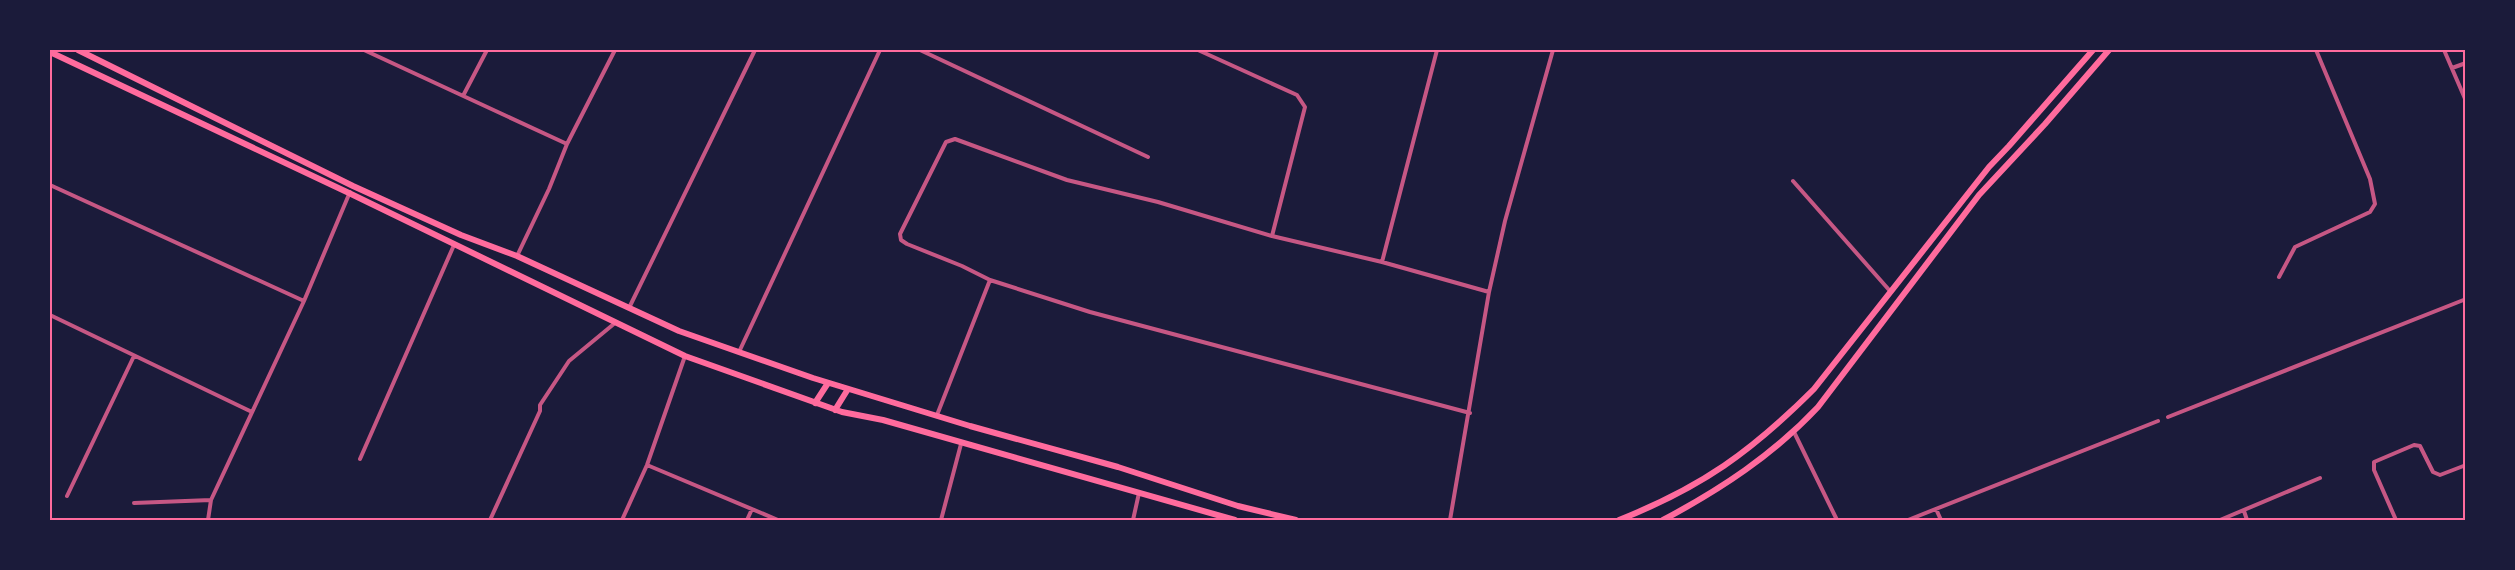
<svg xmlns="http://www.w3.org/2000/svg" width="2515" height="570" viewBox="0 0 2515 570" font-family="Ubuntu,sans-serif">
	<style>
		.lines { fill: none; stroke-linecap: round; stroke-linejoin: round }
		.minor { stroke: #c65784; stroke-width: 4 }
		.secondary { stroke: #ff6b9d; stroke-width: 6 }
		.neatline { fill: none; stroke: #ff6b9d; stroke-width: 2 }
	</style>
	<rect width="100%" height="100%" fill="#1b1b3a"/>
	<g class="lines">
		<path class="minor" d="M364,50l203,94
			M920,50l228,107
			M1198,50l99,45 8,12 -33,129
			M2444,50l22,51
			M2452,68l14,-5
			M464,94l23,-44
			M1793,181l97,110
			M50,185l254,116
			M517,256l32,-67 18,-45 48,-94
			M1382,262l55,-212
			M2279,277l16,-30 75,-35 5,-8 -5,-25 -54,-129
			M629,308l126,-258
			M50,315l202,97
			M739,352l141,-302
			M1470,413l-380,-101 -100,-32 -28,-14 -55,-22 -6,-4 -1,-6 46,-92 9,-3 112,41 91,22 114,34 110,26 107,30
			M937,415l53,-135
			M2168,417l298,-118
			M1794,432l43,88
			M360,459l94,-214
			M647,465l131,55
			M67,496l67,-140
			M134,503l77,-3
			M1936,509l5,11
			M2244,511l3,9
			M208,520l3,-20 93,-199 46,-109
			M490,520l50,-109v-6l29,-44 46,-38
			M622,520l25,-55 38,-109
			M747,520l5,-11
			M941,520l20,-76
			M1133,520l6,-27
			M1450,520l39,-228 16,-71 48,-171
			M1908,520l250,-99
			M2220,520l100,-42
			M2396,520l-22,-50v-8l40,-17 6,1 13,26 7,3 26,-10"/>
		<path class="secondary" d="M78,50l275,136 108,49 56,21 162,75 134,47 157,48 148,41 120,39 58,14
			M50,52l299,141 336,163 157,56 41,8 352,100
			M815,403l13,-20
			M835,410l13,-21
			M1619,520c83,-33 132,-68 195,-131l175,-222 20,-21 84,-96
			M1663,520c58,-31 110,-65 155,-113l161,-212 66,-71 64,-74"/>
	</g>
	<rect width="2515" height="570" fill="none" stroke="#1b1b3a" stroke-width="102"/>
	<rect x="51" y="51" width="2413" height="468" class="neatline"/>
</svg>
